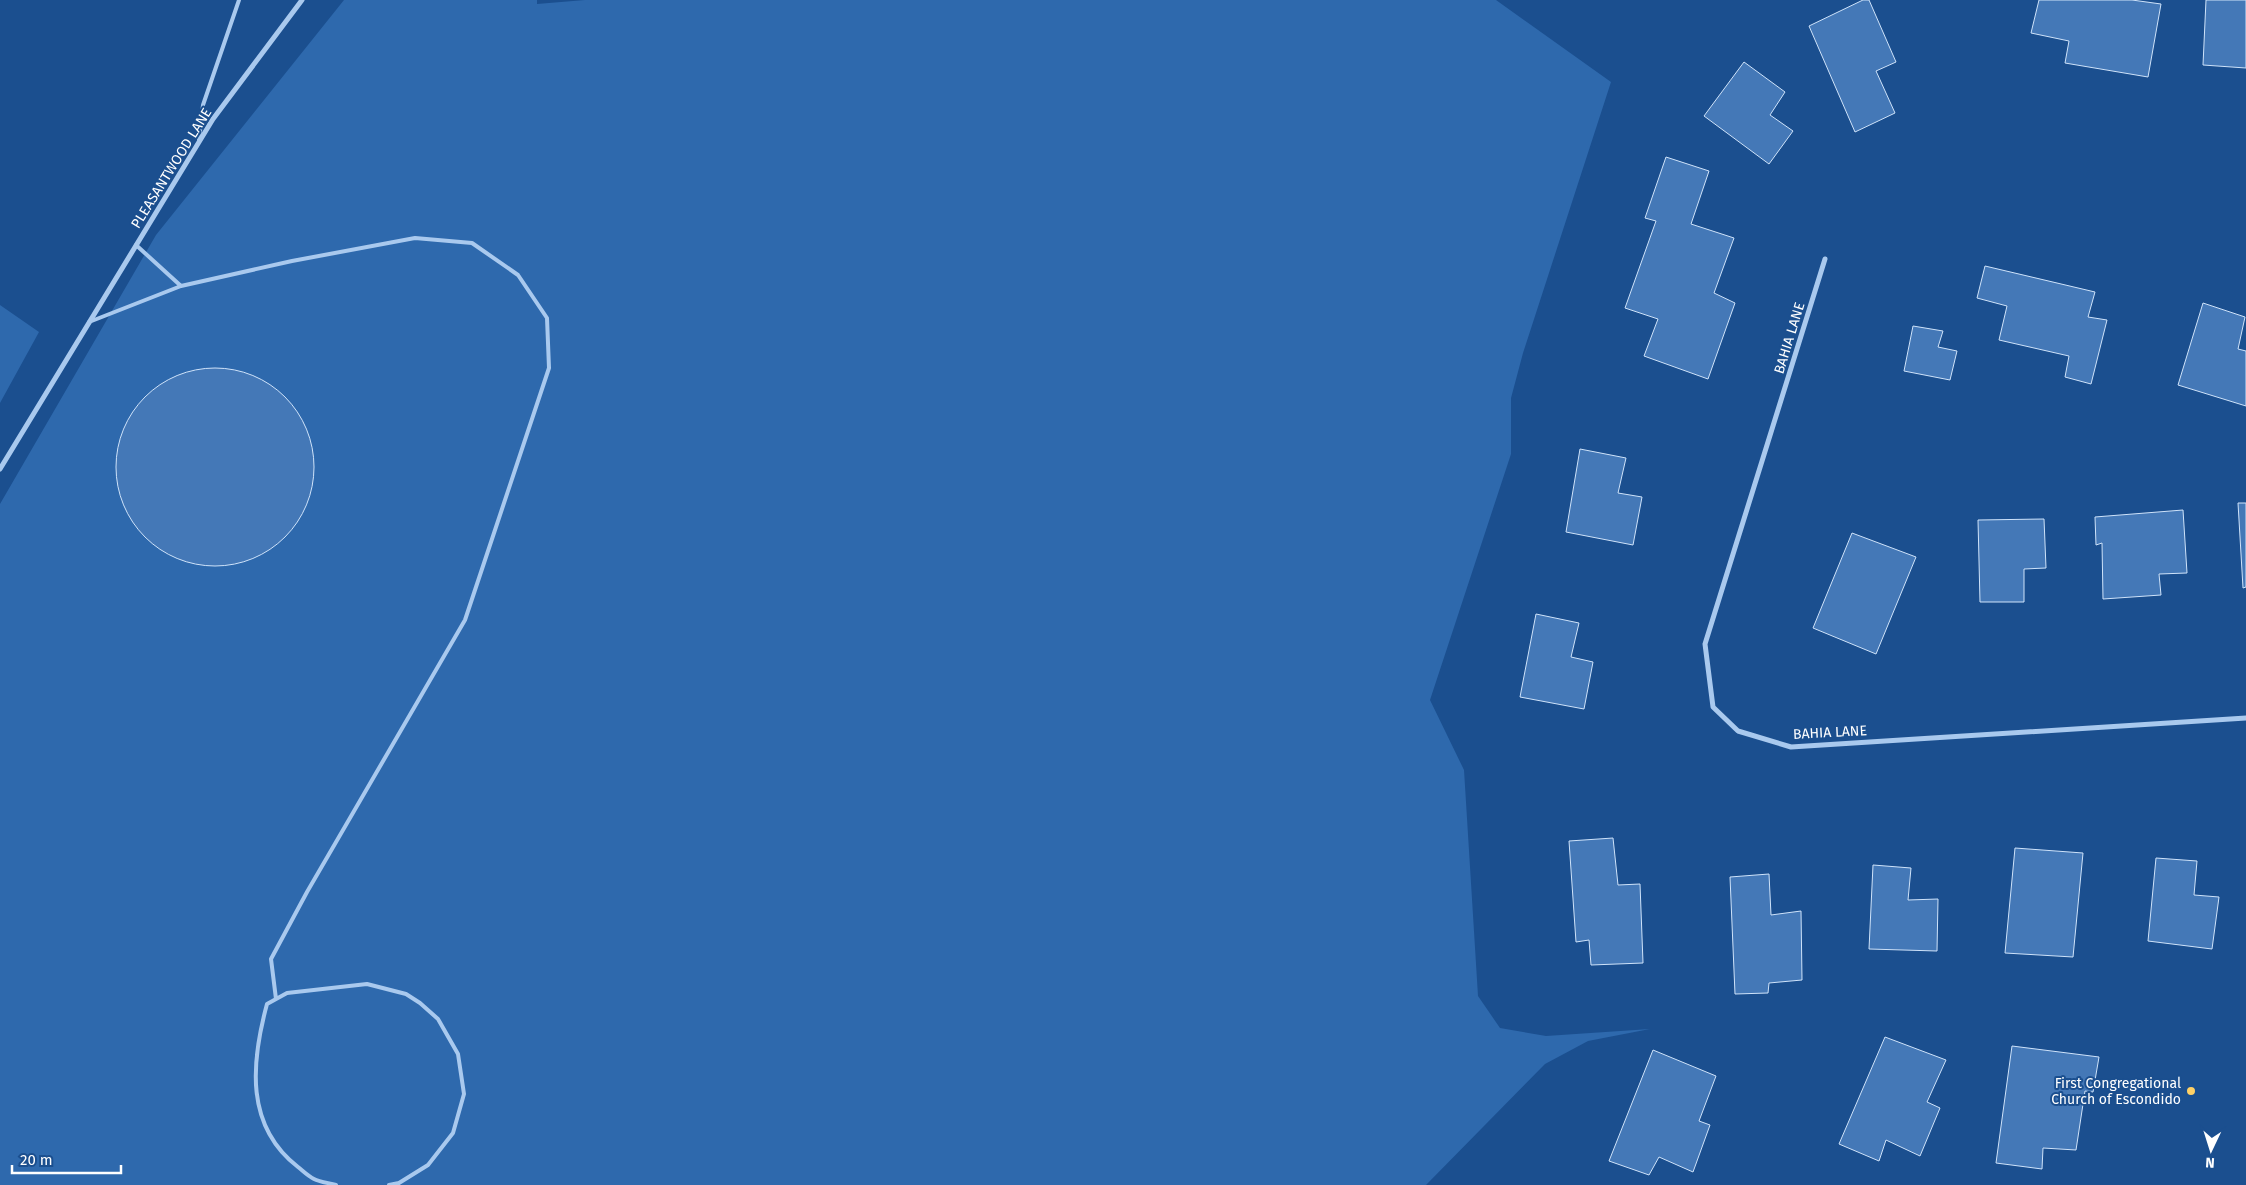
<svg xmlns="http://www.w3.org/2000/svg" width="2246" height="1185" viewBox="0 0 2246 1185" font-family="'Fira Sans',sans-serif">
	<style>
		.green { fill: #2e69ad }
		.building { fill: #4478b7; stroke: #cfe3fa }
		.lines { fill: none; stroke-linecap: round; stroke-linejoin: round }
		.service { stroke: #a9c9ee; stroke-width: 4 }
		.minor { stroke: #a9c9ee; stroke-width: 5 }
		.poi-dot { fill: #ffd166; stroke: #1b4f8f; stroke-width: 2 }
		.labels { text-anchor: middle; stroke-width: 4; stroke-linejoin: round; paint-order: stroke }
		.street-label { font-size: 14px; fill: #fff; stroke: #1b4f8f }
		.poi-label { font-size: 14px; fill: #fff; stroke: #1b4f8f; text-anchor: end }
	</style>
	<rect width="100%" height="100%" fill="#1b4f8f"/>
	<path class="green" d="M344,0h193v4l48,-4h911l115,82 -88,271 -12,45v56l-81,246 34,70 14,226 22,32 46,8 104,-7 -62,12 -43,23 -119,121h-1426v-681l156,-269z
		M0,305l39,27 -39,71z"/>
	<path class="building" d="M1863,0h6l27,62 -20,9 19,42 -40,19 -46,-106z
		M2039,0h93l29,4 -13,73 -83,-14 4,-22 -38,-8z
		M2206,0h40v68l-43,-3z
		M1744,62l41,30 -15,23 23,16 -24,33 -65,-48z
		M1666,157l43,14 -18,53 43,14 -20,55 21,10 -27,76 -64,-23 14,-37 -33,-11 31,-87 -11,-3z
		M1985,266l110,26 -7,25 19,3 -16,64 -26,-7 4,-21 -70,-16 8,-34 -30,-8z
		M2203,303l42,14 -7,32 8,2v55l-68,-21z
		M1913,326l30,5 -5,16 19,4 -7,29 -46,-9z
		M116 467a99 99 0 1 1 198 0a99 99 0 1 1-198 0Z
		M1580,449l46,9 -8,35 24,4 -9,48 -67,-13z
		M2238,503h8v84l-3,1z
		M2183,510l4,63 -28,1 2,21 -58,4 -1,-56 -6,2 -1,-28z
		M2044,519l2,49 -22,1v33h-44l-2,-82z
		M1852,533l64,24 -40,97 -63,-26z
		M1536,614l43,9 -8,34 22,5 -9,47 -64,-12z
		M1613,838l5,47 22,-1 3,79 -52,2 -2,-25 -13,2 -7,-101z
		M2015,848l68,5 -10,104 -68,-4z
		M2156,858l41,3 -3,34 25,2 -7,52 -64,-8z
		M1873,865l38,3 -3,32 30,-1 -1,52 -68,-2z
		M1769,874l2,41 30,-4 1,69 -33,3 -1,10 -33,1 -5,-117z
		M1885,1037l61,23 -19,42 13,6 -20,48 -34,-16 -7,21 -40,-17z
		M2012,1046l87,11 -6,35 -8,-1 -9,59 -33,-2 -1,21 -46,-6z
		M1653,1050l63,26 -17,45 11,4 -17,47 -34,-15 -10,18 -40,-14z"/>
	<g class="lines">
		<path class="service" d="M199,140l4,-35 36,-105
			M136,245l45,41
			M89,322l92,-36 111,-25 123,-23 57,5 46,32 29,43 2,50 -84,252 -158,272 -36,67 5,40
			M336,1185c-7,-2 -16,-3 -22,-6 -6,-3 -11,-8 -16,-12 -53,-41 -47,-104 -31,-163l20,-11 80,-9 39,10 14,9 18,16 20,35 6,40 -11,39 -25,32 -29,18 -10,2"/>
		<path class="minor" d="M1825,259l-120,385 8,63 25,24 53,16 455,-29
			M0,469l213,-350 89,-119"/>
	</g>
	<circle class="poi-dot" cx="2191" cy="1091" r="5"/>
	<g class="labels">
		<g class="street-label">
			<text transform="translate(171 168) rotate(-58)" y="5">PLEASANTWOOD LANE</text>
			<text transform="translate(1789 338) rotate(-73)" y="5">BAHIA LANE</text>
			<text transform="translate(1830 732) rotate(-3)" y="5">BAHIA LANE</text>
		</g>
		<g class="poi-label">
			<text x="2181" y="1088">First Congregational<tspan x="2181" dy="16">Church of Escondido</tspan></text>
		</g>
	</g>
	<g transform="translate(2211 1150) rotate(184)" stroke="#1b4f8f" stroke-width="4" paint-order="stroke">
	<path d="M0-4L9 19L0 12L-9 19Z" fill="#ffffff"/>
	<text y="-8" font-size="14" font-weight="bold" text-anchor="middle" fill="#ffffff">N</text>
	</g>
	<path d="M12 1165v8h109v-8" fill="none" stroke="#ffffff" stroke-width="2.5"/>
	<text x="20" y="1165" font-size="15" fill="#ffffff" stroke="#1b4f8f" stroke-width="4" paint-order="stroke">20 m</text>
</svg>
